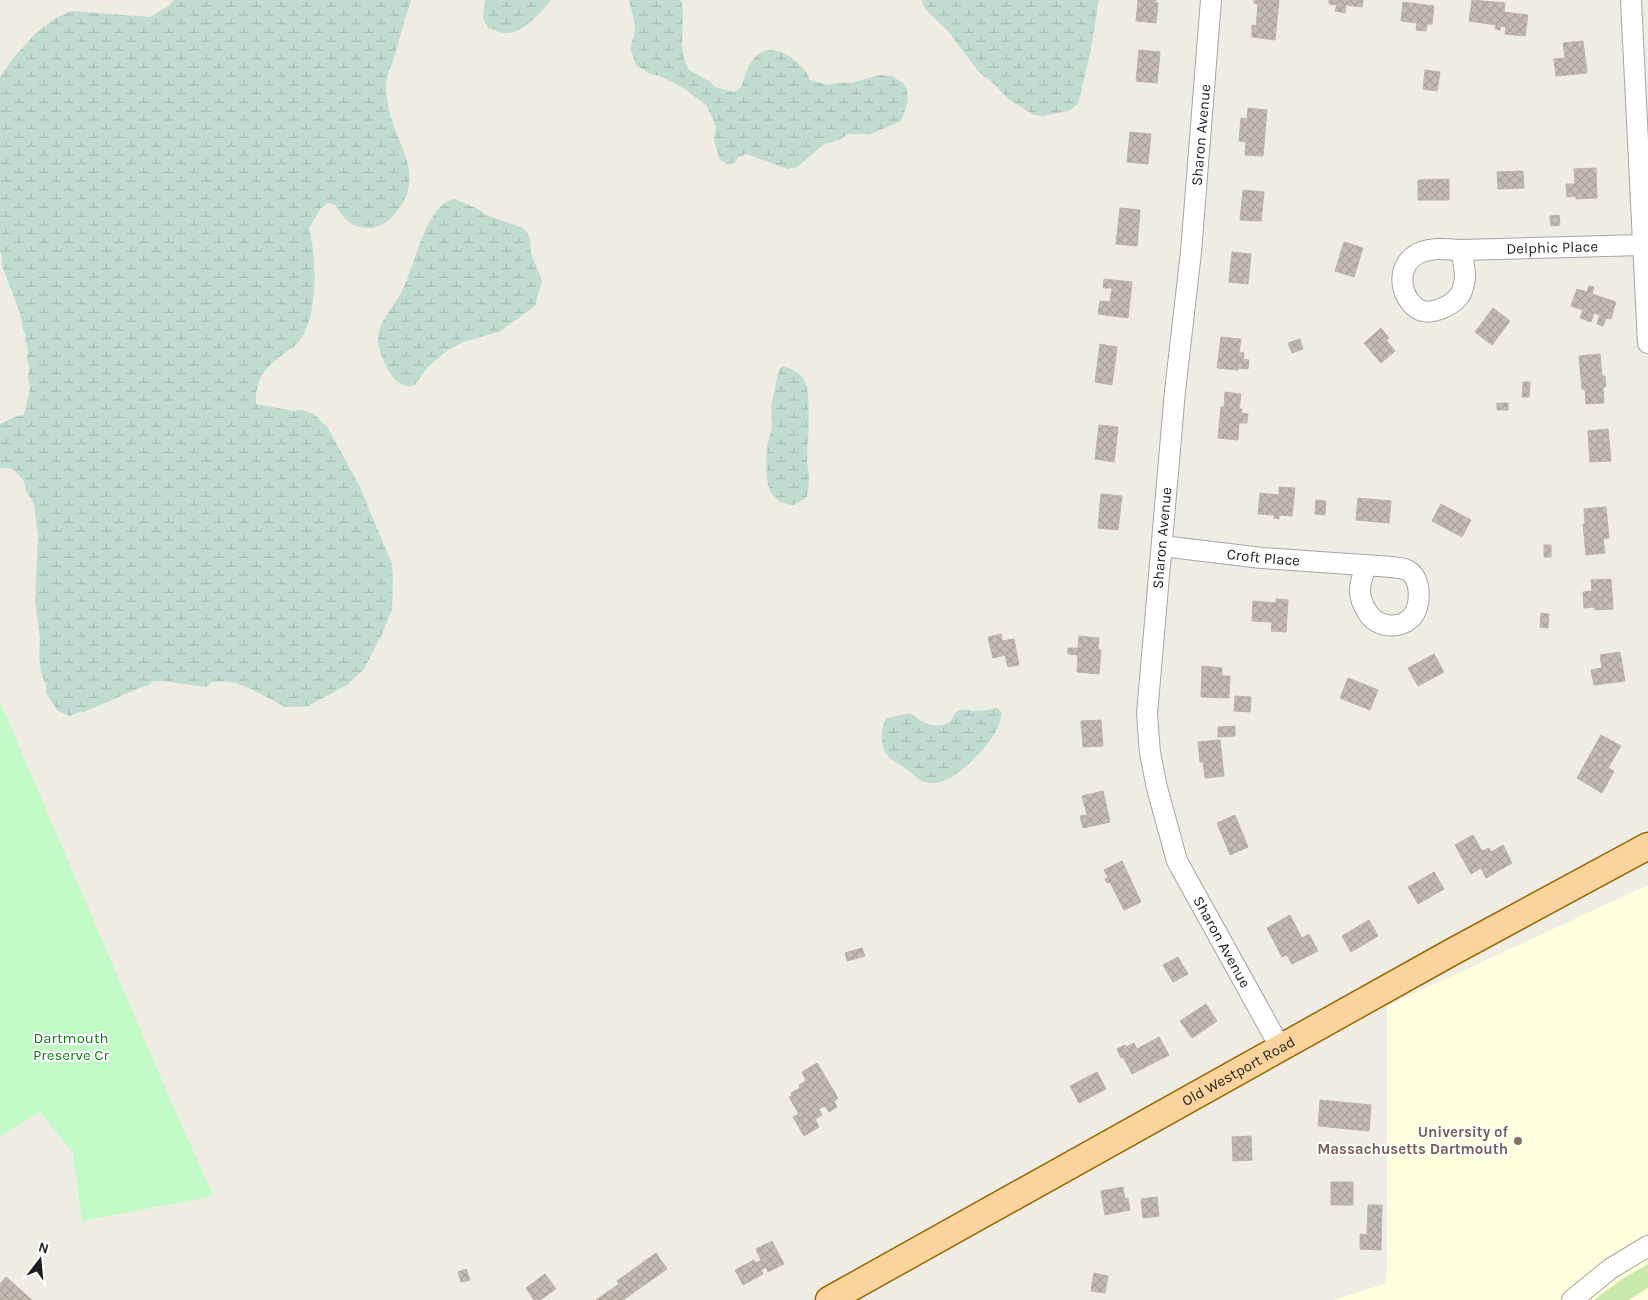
<svg xmlns="http://www.w3.org/2000/svg" width="1648" height="1300" viewBox="0 0 1648 1300" font-family="Karla,sans-serif">
	<style>
		.education { fill: #feffdd }
		.grass { fill: #c8e9aa }
		.wetland { fill: url(#wetland-marsh) }
		.park { fill: #c1f9c7 }
		.building { fill: url(#building-cross-hatch); stroke: #c0b2a7 }
		.lines { fill: none; stroke-linecap: round; stroke-linejoin: round }
		.minor-casing { stroke: #a5a5a5; stroke-width: 22 }
		.major-casing { stroke: #966802; stroke-width: 29 }
		.minor { stroke: #fff; stroke-width: 20 }
		.major { stroke: #fbd49d; stroke-width: 26 }
		.education-dot { fill: #8d6e63; stroke: #fff; stroke-width: 2 }
		.labels { text-anchor: middle; stroke-width: 4; stroke-linejoin: round; paint-order: stroke }
		.street-label { font-size: 15px; fill: #1e1e1e; stroke: #fff }
		.park-label { font-size: 15px; fill: #0d7b18; stroke: #fff }
		.education-label { font-size: 15px; font-weight: bold; fill: #785e54; stroke: #fff; text-anchor: end }
	</style>
	<defs>
		<pattern id="wetland-marsh" width="20" height="14" patternUnits="userSpaceOnUse" patternTransform="scale(1.25)"><rect width="20" height="14" fill="#c1ddd1"/><path d="M1 5h8M5 5V1M11 12h8M15 12V8" fill="none" stroke="#a5bdb3"/></pattern>
		<pattern id="building-cross-hatch" width="8" height="8" patternUnits="userSpaceOnUse" patternTransform="scale(1.25)"><rect width="8" height="8" fill="#c4bbb4"/><path d="M0 0l8 8M0 8l8-8" fill="none" stroke="#a8a09a"/></pattern>
	</defs>
	<rect width="100%" height="100%" fill="#efece4"/>
	<path class="education" d="M1648,885v415h-314l50,-16 3,-8v-270z"/>
	<path class="grass" d="M1648,1264v24l-19,12h-35l28,-21z"/>
	<path class="wetland" d="M174,0h237c-6,18 -11,37 -16,55 -3,9 -8,19 -9,29 -1,5 1,10 1,15 5,44 44,75 6,117 -6,7 -17,13 -27,12 -18,-2 -21,-9 -31,-23l-7,-2 -7,5 -12,20c8,30 10,91 -12,116 -3,3 -9,6 -12,9 -20,14 -30,26 -29,51l38,7 8,-1 12,4 14,14 31,57 33,79 1,18 -1,27 -10,25 -18,35 -17,16 -39,21 -23,1 -32,-17 -17,-7 -14,-2 -10,1 -6,5 -43,-6h-9l-7,5h-3l-60,26h-5l-9,4 -12,-5 -12,-18v-8l-5,-13 -2,-17 1,-17 -5,-37 3,-66 -4,-31 -8,-13 -2,-10 -10,-11 -4,-2h-10v-44l17,-8 7,-1 6,-27 -2,-11 1,-10 -2,-9 1,-8 -3,-10 1,-5 -3,-6 -3,-16 -18,-47v-10l-2,-4v-175l14,-20 23,-25 20,-15 15,-6 78,6 17,-10z
		M485,0h66c-11,13 -28,35 -48,33 -5,-1 -10,-4 -15,-5l-5,-10z
		M629,0h52l2,10 -1,37 3,15 4,8 20,11 6,6 18,5c3,-1 5,-2 7,-4 4,-4 4,-13 7,-18 8,-18 21,-26 40,-15 10,6 19,14 23,25l18,5 14,-3 9,1 29,-8 12,1 11,7 4,8 1,10 -7,20 -30,13h-23l-9,6 -15,4 -27,23 -10,2 -41,-15 -7,3 -5,6 -7,1 -7,-4 -6,-20 2,-14 -10,-21 -23,-17 -23,-12 -10,-2 -14,-9 -6,-17 4,-13 1,-10z
		M922,0h177l-9,54 -12,50 -9,7 -27,5 -8,-1 -27,-17 -12,-13 -17,-14 -31,-41 -20,-19 -4,-6z
		M454,199l22,9 10,7 37,13 7,9 1,16 11,28 -7,25 -36,26 -36,10 -18,10 -18,16 -12,17 -7,2c-3,-2 -7,-3 -10,-5 -10,-7 -21,-33 -20,-45 1,-15 15,-30 23,-44 13,-24 24,-88 53,-94z
		M783,366c7,2 15,6 20,12 10,13 4,68 4,85 3,12 2,22 0,34l-13,8c-4,-1 -12,-1 -15,-4 -15,-10 -13,-34 -12,-49l-1,-3 6,-21 -1,-22 8,-37z
		M997,708l5,5c-1,4 -2,10 -4,14 -7,18 -45,57 -64,56 -16,0 -17,-7 -29,-15 -5,-4 -12,-6 -16,-11 -10,-10 -8,-27 -3,-39 8,0 18,-5 24,-4 5,0 8,6 13,8 9,5 18,4 27,0 9,-17 10,-12 26,-11 7,0 14,-2 21,-3z"/>
	<path class="park" d="M0,702l179,418 35,76 -132,25 -9,-68 -33,-41 -40,24z"/>
	<path class="building" d="M1138,0h18l-1,3h3l-2,20 -20,-2z
		M1254,0h25l-4,40 -23,-3v-12l4,1 2,-22 -4,-1z
		M1329,0h34l-1,7 -16,-2 -1,8 -10,-2 2,-6 -8,-1z
		M1472,0l33,3 -1,9 24,3 -3,21 -20,-2 1,-7 -5,-1 -1,4 -5,-1 1,-4 -27,-4z
		M1403,2l31,4 -2,18h-5l-1,7 -10,-1 1,-7 -16,-2z
		M1583,41l4,32 -31,3 -2,-17 11,-1 -2,-15z
		M1139,50l21,2 -3,31 -21,-2z
		M1425,70l15,2 -3,19 -14,-2z
		M1248,108l19,2 -4,46 -18,-1 1,-13 -7,-1 2,-23 6,1z
		M1130,132l21,2 -3,30 -21,-2z
		M1596,168l1,30 -21,1v-3l-9,1 -1,-13h9l-1,-15z
		M1523,171l1,17 -26,1 -1,-17z
		M1449,179v21h-31v-20z
		M1243,190l21,2 -3,29 -21,-1z
		M1120,208l20,2 -3,36 -21,-2z
		M1559,215l1,10 -9,1 -1,-10z
		M1344,242l19,6 -9,29 -19,-6z
		M1232,252l19,2 -3,30 -19,-2z
		M1104,279l28,3 -4,36 -30,-4 2,-13 10,1 2,-14h-9z
		M1589,286l5,1 -2,7 24,8 -5,17 -5,-1 -3,8 -6,-2 3,-9 -6,-2 -3,9 -11,-4 3,-8 -12,-4 6,-17 10,3z
		M1493,308l17,13 -18,24 -17,-13z
		M1381,328l8,10 -3,2 9,11 -14,12 -17,-20z
		M1221,337l20,2 -2,13 5,1 -1,6 6,1 -1,9 -10,-1v2l-21,-2z
		M1300,339l3,10 -11,4 -4,-10z
		M1100,344l17,3 -5,38 -17,-3z
		M1600,354l2,22h3l1,11h-3l1,16 -18,1 -1,-15h-3l-3,-33z
		M1523,382h7l-1,15h-7z
		M1225,392l16,2 -2,15h3l-1,4 7,1 -1,9h-8l-1,17 -20,-2 3,-31h3z
		M1497,403h11v7h-11z
		M1099,425l19,2 -4,35 -19,-3z
		M1608,429l3,32 -21,1 -2,-31z
		M1279,487l16,1 -3,28 -13,-1v4l-5,-1v-3l-16,-1 2,-21 19,2z
		M1101,494l21,2 -4,34 -20,-2z
		M1358,498l33,3 -2,22 -33,-3z
		M1316,500l10,1 -1,14 -10,-1z
		M1441,504l30,16 -9,17 -30,-16z
		M1606,507l3,31 -6,1 2,14 -19,2 -3,-31h2l-1,-15z
		M1544,545h7v12h-7z
		M1611,579l2,30 -18,1v-3l-11,1 -1,-16 9,-1 -1,-11z
		M1276,599l12,1 -2,32 -15,-1 1,-9 -20,-1 1,-20 23,2z
		M1541,613l8,1 -1,14 -8,-1z
		M1001,634l1,7 12,-2 5,26 -11,2 -3,-12 -12,3 -5,-21z
		M1079,636l20,2 -1,11 3,1 -2,24 -22,-2 1,-17 -10,-1v-6h10z
		M1620,652l5,29 -31,4 -3,-15 11,-2 -2,-13z
		M1434,654l10,18 -26,14 -10,-18z
		M1202,666l20,2v8h8l-1,22 -28,-1z
		M1348,678l30,12 -8,20 -30,-12z
		M1235,696l16,1 -1,15 -16,-1z
		M1101,720l2,26 -20,1 -2,-26z
		M1235,726v10l-17,1v-10z
		M1601,735l20,11 -13,22 6,3 -12,22 -25,-15z
		M1220,740l4,36 -19,2 -2,-16h-3l-2,-20z
		M1103,791l7,31 -27,6 -3,-12 7,-1 -5,-19z
		M1235,815l13,32 -18,8 -13,-32z
		M1473,835l9,16 7,-3 2,4 12,-7 9,18 -26,15 -5,-10 -10,6 -16,-29z
		M1122,861l19,41 -17,8 -14,-28 -3,1 -2,-4 3,-1 -4,-8z
		M1434,872l10,17 -26,15 -10,-17z
		M1290,915l12,23 7,-4 9,17 -26,13 -5,-9 -5,2 -15,-29z
		M1369,920l9,16 -27,16 -9,-16z
		M862,948l3,8 -18,5 -2,-8z
		M1178,957l10,17 -15,8 -10,-17z
		M1206,1004l11,17 -25,17 -12,-17z
		M1159,1037l10,18 -37,19 -9,-17 -2,1 -4,-9 8,-4 1,2 8,-4 3,6z
		M817,1063l21,35 -4,3 3,6 -8,5 -4,-6 -6,3 3,6 -7,4 4,8 -15,9 -11,-19 6,-3 -10,-17 3,-1 -1,-3 9,-5 -1,-3 7,-4 -4,-9z
		M1097,1072l9,17 -27,14 -9,-17z
		M1320,1100l51,5 -2,26 -51,-5z
		M1251,1136l1,24 -19,1 -1,-24z
		M1331,1182h22v23h-22z
		M1123,1187l2,12 3,-1 2,12 -25,5 -4,-24z
		M1157,1197l2,19 -16,2 -2,-19z
		M1368,1205h14l-1,45 -21,-1v-15l7,1z
		M772,1241l12,23 -16,8 -2,-5 -5,3 2,4 -20,11 -8,-15 19,-10 2,3 5,-3 -5,-11z
		M656,1253l11,16 -44,31h-27l23,-16 -2,-3z
		M466,1269l4,11 -9,2 -3,-10z
		M1094,1273l14,3 -3,17 -14,-2z
		M545,1274l11,15 -16,11h-6l-8,-12z
		M6,1277l26,23h-32v-16z"/>
	<g class="lines">
		<defs>
			<g id="minor">
				<path id="s1" d="M1211,0l-20,252 -16,139 -28,323 3,39 7,35 20,73 103,186"/>
				<path d="M1631,0l17,343"/>
				<path id="s2" d="M1461,250c2,9 4,18 4,27 0,4 -3,15 -5,18 -9,12 -33,23 -45,12 -17,-15 -18,-43 4,-54 14,-6 28,-4 42,-3l182,-5"/>
				<path id="s3" d="M1162,546l100,12 130,9c5,1 11,1 15,3 15,7 15,37 4,48 -13,12 -34,9 -43,-5 -12,-18 -9,-28 -2,-47"/>
				<path d="M1572,1300l38,-31 38,-23"/>
			</g>
			<g id="major">
				<path id="s4" d="M829,1300l623,-348 196,-106"/>
			</g>
		</defs>
		<use href="#minor" class="minor-casing"/>
		<use href="#major" class="major-casing"/>
		<use href="#minor" class="minor"/>
		<use href="#major" class="major"/>
	</g>
	<circle class="education-dot" cx="1518" cy="1141" r="5"/>
	<g class="labels">
		<g class="street-label">
			<text transform="translate(1201 135) rotate(-85)" y="5">Sharon Avenue</text>
			<text dy="5" stroke="none"><textPath href="#s2" startOffset="295">Delphic Place</textPath></text>
			<text transform="translate(1162 538) rotate(-85)" y="5">Sharon Avenue</text>
			<text dy="5" stroke="none"><textPath href="#s3" startOffset="102">Croft Place</textPath></text>
			<text dy="5" stroke="none"><textPath href="#s1" startOffset="960">Sharon Avenue</textPath></text>
			<text dy="5" stroke="none"><textPath href="#s4" startOffset="469">Old Westport Road</textPath></text>
		</g>
		<g class="park-label">
			<text x="71" y="1043">Dartmouth<tspan x="71" dy="17">Preserve Cr</tspan></text>
		</g>
		<g class="education-label">
			<text x="1508" y="1137">University of<tspan x="1508" dy="17">Massachusetts Dartmouth</tspan></text>
		</g>
	</g>
	<g transform="translate(40 1260) rotate(16)" stroke="#ffffff" stroke-width="4" paint-order="stroke">
	<path d="M0-4L9 19L0 12L-9 19Z" fill="#1e1e1e"/>
	<text y="-8" font-size="14" font-weight="bold" text-anchor="middle" fill="#1e1e1e">N</text>
	</g>
</svg>
